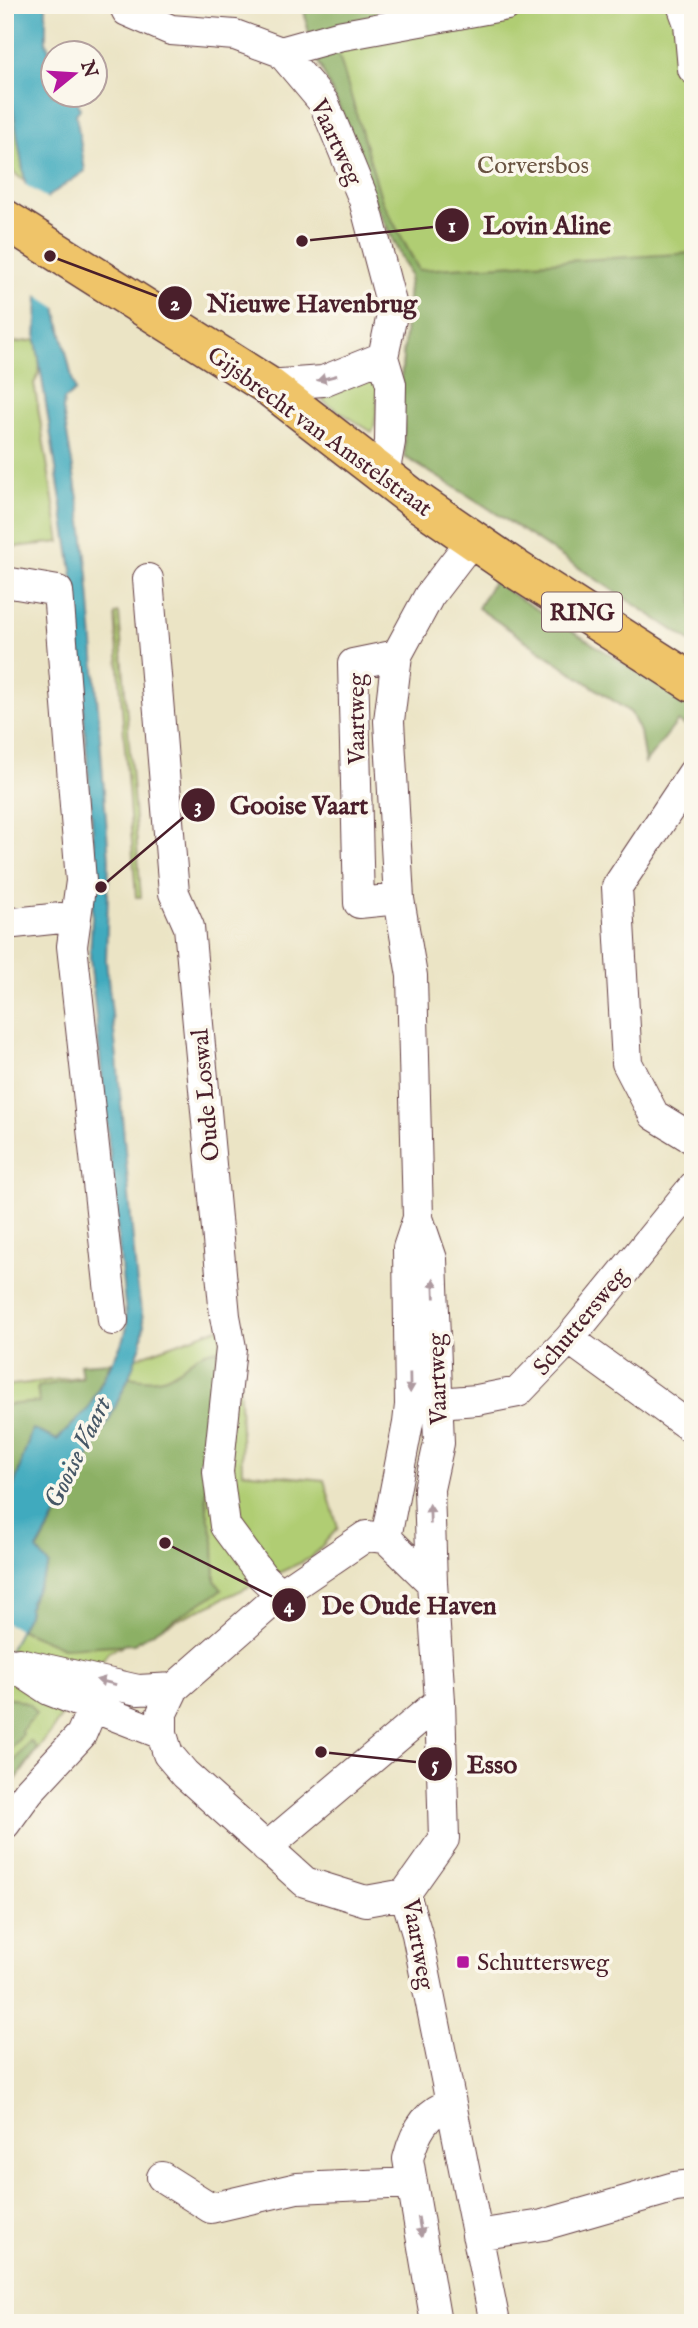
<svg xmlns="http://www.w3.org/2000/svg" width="698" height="2328" viewBox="0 0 698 2328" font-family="'IM FELL English',serif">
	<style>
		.green { fill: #b0cd73; stroke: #7d764f; stroke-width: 2 }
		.forest { fill: #8cb065; stroke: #6b6848; stroke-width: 2 }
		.water { fill: #3faabe; stroke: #446474; stroke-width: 2 }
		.pier { fill: #ebe4c5 }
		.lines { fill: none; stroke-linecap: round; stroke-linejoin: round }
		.minor-casing { stroke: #623d42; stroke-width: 32 }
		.major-casing { stroke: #623d42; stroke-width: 41 }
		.minor { stroke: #fff; stroke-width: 30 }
		.major { stroke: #efc469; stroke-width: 38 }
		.oneway { fill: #ae9aa0 }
		.poi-dot { fill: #b5179e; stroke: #fbf7ec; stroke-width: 2.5 }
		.labels { text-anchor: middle; stroke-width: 7; stroke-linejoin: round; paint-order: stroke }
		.shield { fill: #fbf7ec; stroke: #7f6065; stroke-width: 2 }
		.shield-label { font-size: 23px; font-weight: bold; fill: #4a1f2b }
		.street-label { font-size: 24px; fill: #4a1f2b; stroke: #fbf7ec }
		.park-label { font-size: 24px; fill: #695341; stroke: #fbf7ec }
		.poi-label { font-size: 24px; fill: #4a1f2b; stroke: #fbf7ec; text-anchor: start }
		.water-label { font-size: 26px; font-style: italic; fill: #465766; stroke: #fbf7ec }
		.leader { fill: none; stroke: #4a1f2b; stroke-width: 2.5 }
		.callout-dot { fill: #4a1f2b; stroke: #fbf7ec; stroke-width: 2.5 }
		.mark-label { font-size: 21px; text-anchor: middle; font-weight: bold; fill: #fff }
		.callout-label { font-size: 26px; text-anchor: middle; font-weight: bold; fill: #4a1f2b; stroke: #fbf7ec; stroke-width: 7; stroke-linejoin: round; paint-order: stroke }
	</style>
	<rect width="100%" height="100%" fill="#fbf7ec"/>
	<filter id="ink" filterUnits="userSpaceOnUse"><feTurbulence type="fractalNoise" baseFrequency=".0143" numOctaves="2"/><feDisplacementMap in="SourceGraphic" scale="14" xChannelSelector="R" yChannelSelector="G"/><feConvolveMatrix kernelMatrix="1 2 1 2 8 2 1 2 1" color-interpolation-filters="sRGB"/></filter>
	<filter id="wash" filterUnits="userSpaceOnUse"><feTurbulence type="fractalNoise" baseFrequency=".00686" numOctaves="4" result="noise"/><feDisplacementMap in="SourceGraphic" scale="28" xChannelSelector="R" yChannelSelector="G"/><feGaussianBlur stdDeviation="1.57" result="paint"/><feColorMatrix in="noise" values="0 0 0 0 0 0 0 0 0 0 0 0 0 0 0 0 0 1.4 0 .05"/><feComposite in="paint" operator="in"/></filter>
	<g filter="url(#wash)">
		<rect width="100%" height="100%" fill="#ebe4c5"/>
		<path class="green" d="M303,5h390v638l-211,-139 -77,-47 -4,-75 9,-107 -37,-76 -22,-66 -39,-85z
			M5,60l20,122 -20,-17z
			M36,340c3,17 7,32 -2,43l26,159 -55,6v-204z
			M382,373l-8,55 -2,4 -49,-31 2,-5z
			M119,613l22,284h-5l-21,-283z
			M238,1321l4,151 82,8 14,48 -27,30 -203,94 -103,143v-409l81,-10z"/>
		<path class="forest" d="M303,5h171l-141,30 49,166 37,69 274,-17v390l-211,-139 -77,-47 -4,-75 9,-107 -37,-76 -22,-66 -39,-85z
			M493,582l200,124v25l-15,-10 -33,42 -5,-31 -9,-19 -153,-105z
			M219,1349l-14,116 2,46 7,29 1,41 7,9 -88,54 -71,4 -44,-19 9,-14 2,-13 19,-37 -12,-14 72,-131 20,-43c56,12 47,-23 90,-28z
			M111,1362l-23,47 -31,31 -25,-11 -27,86v-110l34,-3 -2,-15 45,-9 -2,-14z
			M5,1696l24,8 7,10 -15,17 2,3 -18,22z
			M30,1741l7,7 -32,47v-22z"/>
		<path class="water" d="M5,5h41v37l6,16v36l24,1 4,14 -4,5 9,57 -38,26 10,115 18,79 -11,9 -1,10 19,112 6,53 21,284 -3,102 11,97 20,228 7,39 -3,20 -12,32 -20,43 -72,130 12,15 -19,37 -2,13 -23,42v-142l27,-86 25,11 31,-31 36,-70 3,-13 -37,-369 5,-96 -22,-284 -37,-237 2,-43 -13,-115 -20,-122z"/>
		<path class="pier" d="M21,182l30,19 9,109 -26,-17z
			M5,1623l14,6 -14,28z"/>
	</g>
	<g filter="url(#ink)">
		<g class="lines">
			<defs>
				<path id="minor" d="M124,5l3,6 44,19 64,5 46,17 43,51 40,97 29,110 -10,47 8,27 -1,58 -6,33
					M682,5l7,19 4,45
					M281,52l57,-16 169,-31
					M267,385l56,-4 60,-24
					M148,579l26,314 15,34 36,389 6,32 -13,124 7,54 37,50 19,18
					M5,582l53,9 23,290 -9,65 41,374
					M397,655l-44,9 6,239 40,-4
					M693,773l-76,114 10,176 27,52 39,24
					M5,924l56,-6 13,3
					M569,1339l124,90
					M438,1403l39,-3 41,-8 51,-53 124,-152
					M366,1536l20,2 46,45 8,118 4,138 -39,55 -39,7 -61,-19 -120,-108 -17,-20 -6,-20v-21l12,-25 107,-94z
					M386,1538l22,-115 2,-18 -2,-157 10,-30
					M432,1583l-3,-94 10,-46 -7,-184 -14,-41 -6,-242 -13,-77 -10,-178 8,-66 32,-59 43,-56
					M5,1661l44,29 113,44
					M19,1663l119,27 36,-2
					M5,1824l24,-33 52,-56 12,-28
					M266,1848l174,-147
					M405,1894l12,40 78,389
					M162,2177l49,31 86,-20 115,-5
					M477,2235l66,-10 132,-38 18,-2
					M436,2323l-28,-164c6,-24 17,-48 42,-54"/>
				<path id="major" d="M5,219l262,166 151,117 99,68 176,113"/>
			</defs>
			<use href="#minor" class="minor-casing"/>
			<use href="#major" class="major-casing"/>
			<use href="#minor" class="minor"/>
			<use href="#major" class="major"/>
		</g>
		<defs><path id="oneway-solid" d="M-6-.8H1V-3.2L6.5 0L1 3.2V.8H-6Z" transform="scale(1.75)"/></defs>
		<g class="oneway">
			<use href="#oneway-solid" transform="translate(327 378) rotate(166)"/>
			<use href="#oneway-solid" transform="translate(434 1288) rotate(-92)"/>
			<use href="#oneway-solid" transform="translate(410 1383) rotate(89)"/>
			<use href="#oneway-solid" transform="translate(430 1514) rotate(-92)"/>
			<use href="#oneway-solid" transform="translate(106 1682) rotate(-166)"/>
			<use href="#oneway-solid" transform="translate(420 2227) rotate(80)"/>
		</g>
	</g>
	<rect class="poi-dot" x="456" y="1955" width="14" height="14" rx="3.5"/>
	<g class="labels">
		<rect class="shield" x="542" y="592.5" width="80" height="39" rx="5"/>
		<g class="shield-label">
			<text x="582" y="620">RING</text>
		</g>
		<g class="street-label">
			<text transform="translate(337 142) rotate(65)" y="8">Vaartweg</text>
			<text transform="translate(320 431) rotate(36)" y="8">Gijsbrecht van Amstelstraat</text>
			<text transform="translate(356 719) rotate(-90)" y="8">Vaartweg</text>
			<text transform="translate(205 1095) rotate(-95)" y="8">Oude Loswal</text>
			<text transform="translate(580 1321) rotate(-50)" y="8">Schuttersweg</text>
			<text transform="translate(437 1379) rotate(-92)" y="8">Vaartweg</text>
			<text transform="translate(419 1944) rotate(80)" y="8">Vaartweg</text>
		</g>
		<g class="park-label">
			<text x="533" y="173">Corversbos</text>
		</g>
		<g class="poi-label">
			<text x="477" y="1970">Schuttersweg</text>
		</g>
		<g class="water-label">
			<text transform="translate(77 1452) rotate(-64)" y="9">Gooise Vaart</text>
		</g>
	</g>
	<path class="leader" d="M302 241L452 225M50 256L175 303M101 887L198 805M165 1543L289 1605M321 1752L435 1764"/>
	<g class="callout-dot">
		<circle cx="302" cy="241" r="7"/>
		<circle cx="50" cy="256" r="7"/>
		<circle cx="101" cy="887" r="7"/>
		<circle cx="165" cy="1543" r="7"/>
		<circle cx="321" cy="1752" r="7"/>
		<circle cx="452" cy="225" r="18"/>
		<circle cx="175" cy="303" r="18"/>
		<circle cx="198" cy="805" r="18"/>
		<circle cx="289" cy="1605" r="18"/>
		<circle cx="435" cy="1764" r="18"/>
	</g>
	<g class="mark-label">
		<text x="452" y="232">1</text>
		<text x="175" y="310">2</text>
		<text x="198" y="812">3</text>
		<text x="289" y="1612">4</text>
		<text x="435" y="1771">5</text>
	</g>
	<g class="callout-label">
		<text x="547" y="234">Lovin Aline</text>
		<text x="312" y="312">Nieuwe Havenbrug</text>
		<text x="299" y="814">Gooise Vaart</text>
		<text x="409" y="1614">De Oude Haven</text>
		<text x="492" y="1773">Esso</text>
	</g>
	<rect width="698" height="2328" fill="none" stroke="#fbf7ec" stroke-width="28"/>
	<g transform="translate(74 74) rotate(72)"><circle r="33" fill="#fbf7ec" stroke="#b4a19f" stroke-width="2"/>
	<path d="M0-5L12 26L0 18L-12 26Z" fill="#b5179e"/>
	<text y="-10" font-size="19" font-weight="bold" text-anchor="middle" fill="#4a1f2b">N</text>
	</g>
</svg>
